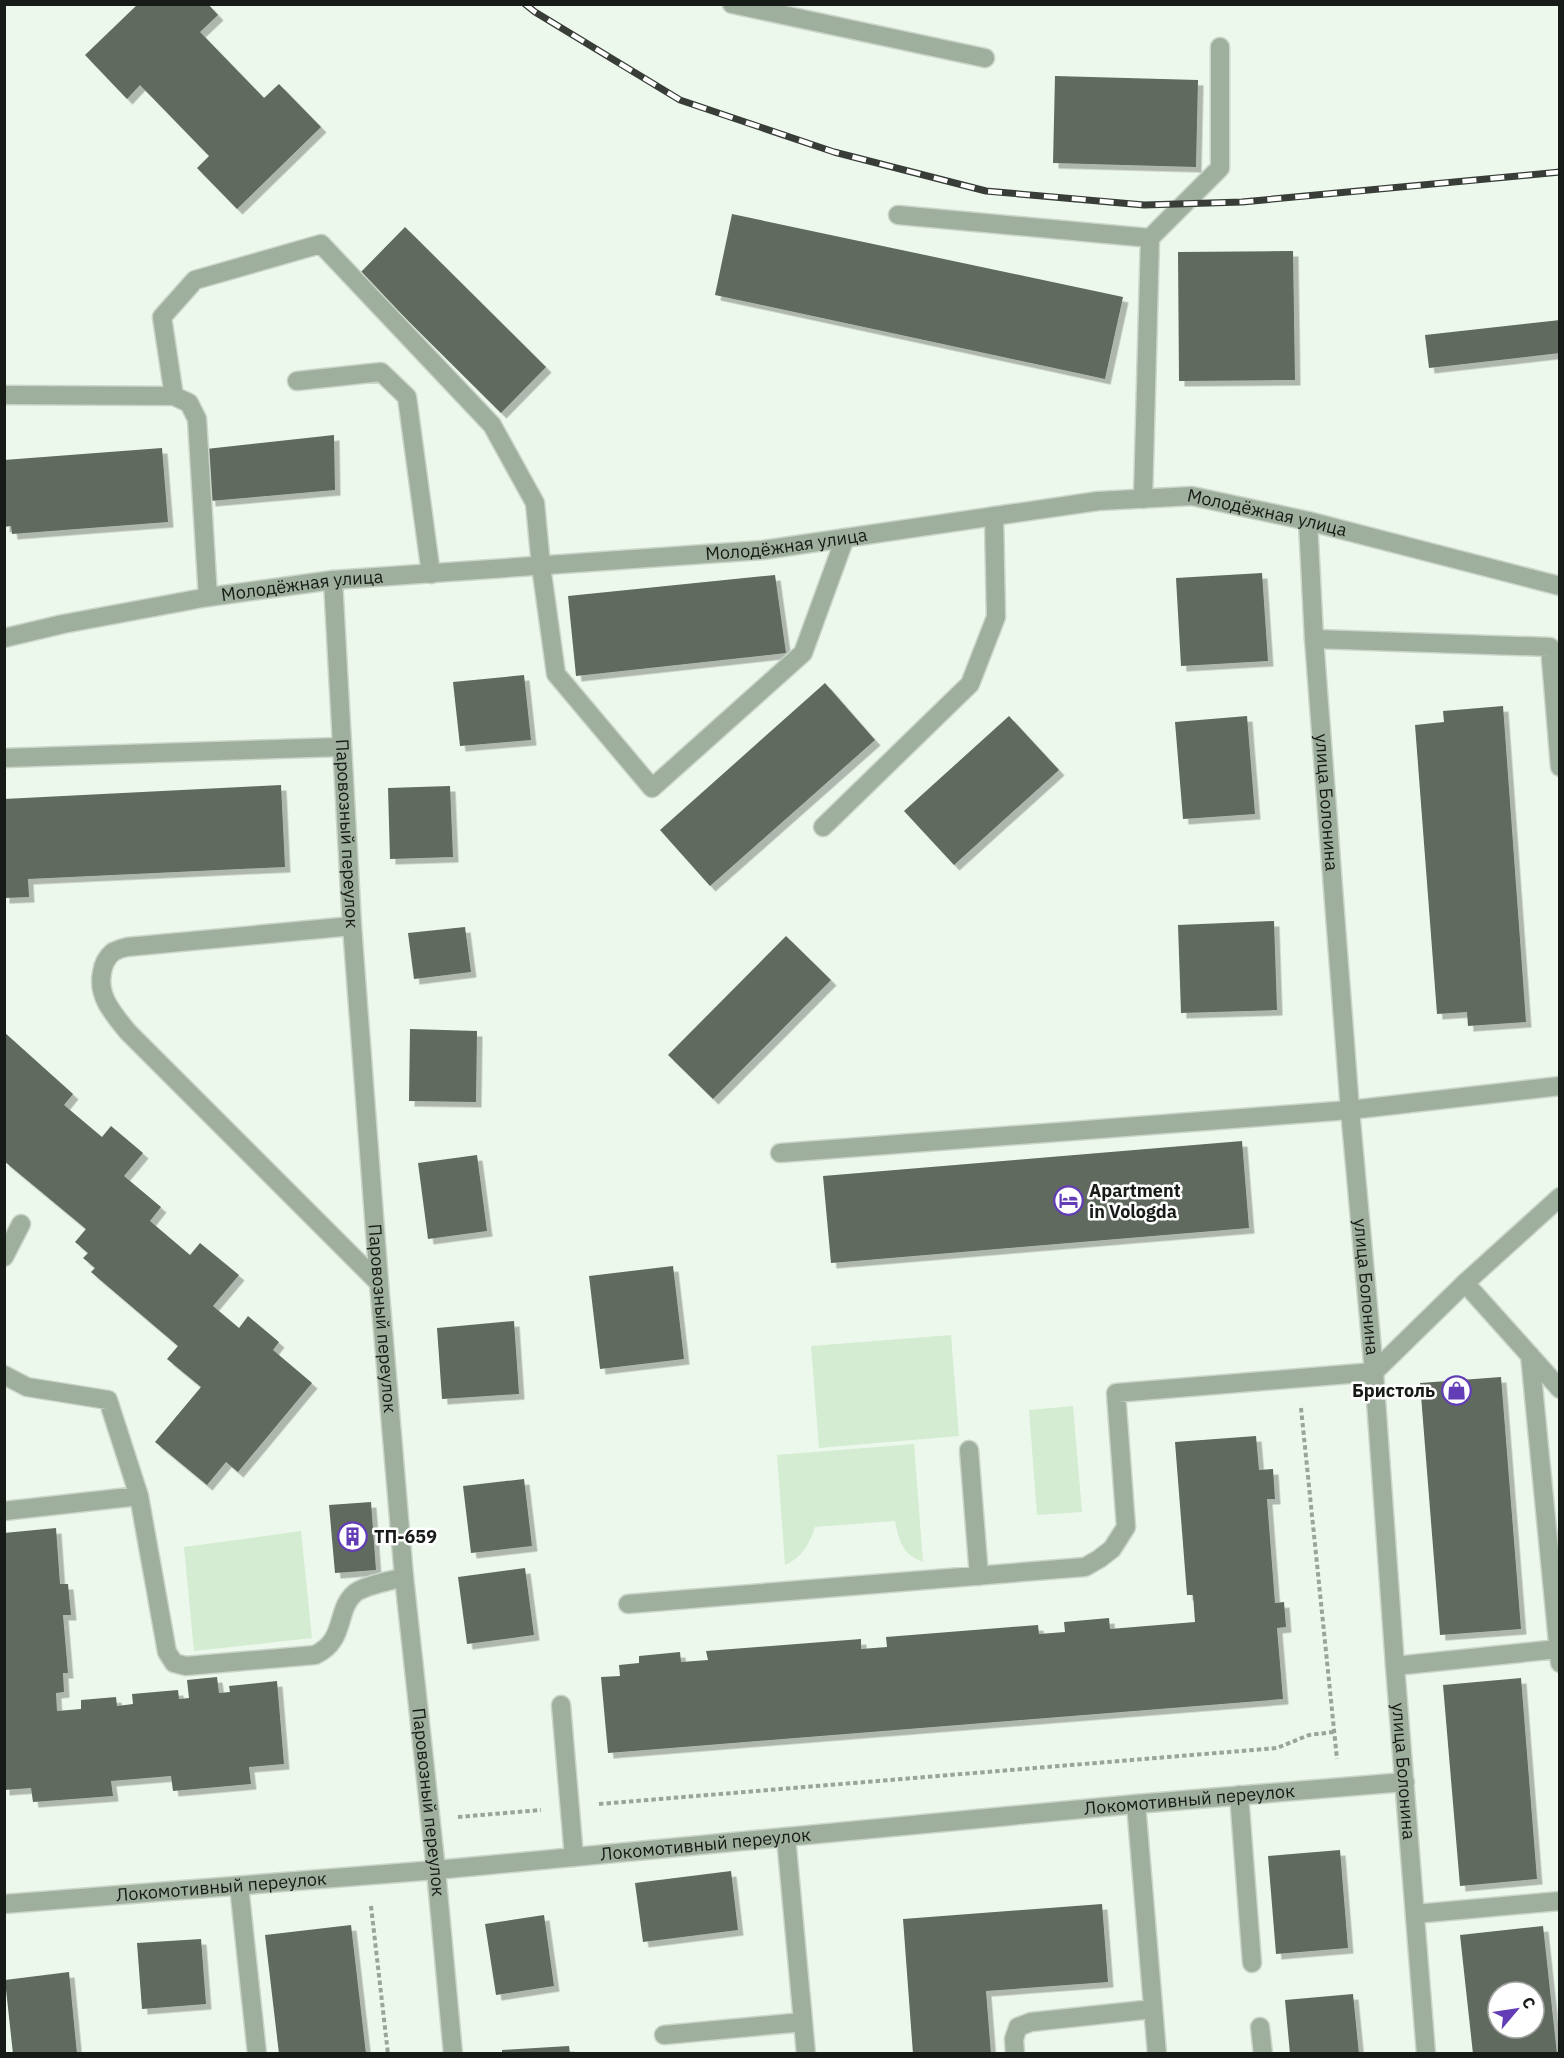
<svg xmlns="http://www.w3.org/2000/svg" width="1564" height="2058" viewBox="0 0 1564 2058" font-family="'IBM Plex Sans',sans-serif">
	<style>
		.green { fill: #d4ecd2 }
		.building { fill: #606a5f; fill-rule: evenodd; filter: url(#shadow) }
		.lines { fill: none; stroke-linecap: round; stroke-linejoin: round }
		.lane-casing { stroke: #cbd5ca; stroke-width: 21 }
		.street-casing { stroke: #cbd5ca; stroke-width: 21 }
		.path { stroke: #9ba49b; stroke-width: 4; stroke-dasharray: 4.5 3; stroke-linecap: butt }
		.lane { stroke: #9faf9d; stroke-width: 18 }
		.street { stroke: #9faf9d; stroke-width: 18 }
		.rail-casing { stroke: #383d38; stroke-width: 7 }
		.rail { stroke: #fff; stroke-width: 4.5; stroke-dasharray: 14; stroke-linecap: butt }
		.labels { text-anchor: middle; stroke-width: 5; stroke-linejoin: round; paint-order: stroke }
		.street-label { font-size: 18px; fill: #171b17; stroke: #fff }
		.poi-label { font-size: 18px; font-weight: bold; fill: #171b17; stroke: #fff; text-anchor: start }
	</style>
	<defs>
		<filter id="shadow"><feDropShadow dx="5.5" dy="5.5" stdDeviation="0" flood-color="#0004"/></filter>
	</defs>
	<rect width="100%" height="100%" fill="#edf8ec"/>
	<path class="green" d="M951,1335l8,101 -140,12 -8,-102z
		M1073,1406l9,106 -45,3 -8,-105z
		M914,1444l9,118c-21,-8 -24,-21 -28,-41l-80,6c-6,17 -12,30 -30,38l-8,-110z
		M301,1531l11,107 -118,13 -10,-104z"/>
	<path class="building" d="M138,4h70l10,11 -18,17 64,66 15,-14 42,43 -84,82 -40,-41 12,-12 -69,-71 -13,14 -42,-44z
		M1055,76l143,4 -2,87 -143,-4z
		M732,214l391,83 -18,82 -390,-84z
		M405,227l141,140 -45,46 -141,-140z
		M1293,251l2,129 -116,1 -1,-129z
		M1560,320v33l-131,15 -4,-33z
		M334,435l1,55 -125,11 -4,-52z
		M162,448l6,74 -156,12 -1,-8 -7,1v-67z
		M1262,573l6,88 -87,5 -5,-88z
		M775,575l11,78 -210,23 -8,-80z
		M524,675l7,65 -71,6 -7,-64z
		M825,683l50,57 -165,146 -50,-56z
		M1503,706l23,316 -58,4 -1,-14 -30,2 -22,-289 29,-3 -1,-11z
		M1009,716l50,54 -105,95 -50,-54z
		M1247,716l8,98 -72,5 -8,-97z
		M281,785l4,82 -257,12 1,18 -25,1v-99z
		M450,786l3,71 -63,2 -2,-71z
		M1274,921l3,89 -96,3 -3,-88z
		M465,927l6,45 -57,7 -6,-46z
		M786,936l45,44 -118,119 -45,-44z
		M410,1029l67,2 -1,71 -67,-1z
		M4,1032l69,62 -9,11 38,32 9,-11 32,27 -19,23 37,31 -11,14 40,34 10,-12 39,32 -26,31 26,22 9,-12 31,26 -6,8 39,33 -74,89 -12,-10 -19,23 -52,-43 46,-55 -34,-28 11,-13 -87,-74 4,-4 -12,-10 5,-5 -13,-11 11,-13 -82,-68z
		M1242,1141l7,87 -418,35 -8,-87z
		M477,1155l10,76 -59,8 -10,-76z
		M673,1266l11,93 -84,10 -11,-93z
		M514,1321l5,73 -77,5 -5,-71z
		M1501,1377l20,252 -81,6 -20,-252z
		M1256,1436l3,34 14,-1 2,30h-8l8,104 9,-1 2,25 -9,1 6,71 -675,54 -7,-76 19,-1 -1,-11 20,-2v-7l41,-4 1,10 27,-2 -2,-9 155,-12v10l26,-2 -1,-10 152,-12 1,9 26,-2 -1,-10 45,-4 1,11 85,-7 -2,-27h-6l-12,-153z
		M524,1479l8,67 -61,7 -8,-67z
		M371,1502l5,68 -41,3 -6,-68z
		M56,1528l4,56h8l3,31h-8l5,58h-5l1,19 -8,1 1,18 24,-2v-9l35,-3 1,9 16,-2 -1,-10 46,-4 1,9 10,-1 -2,-18 30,-3 2,16 11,-1 -1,-6 48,-5 7,83 -35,3 2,17 -78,7 -2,-15 -60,5 2,15 -80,6 -2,-14 -27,2v-257z
		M525,1568l9,67 -67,9 -9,-67z
		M1521,1678l16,201 -77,7 -17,-201z
		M1340,1850l8,98 -72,6 -8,-98z
		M731,1871l7,59 -95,12 -8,-59z
		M1102,1904l6,78 -122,9 5,63h-78l-10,-135z
		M544,1915l10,71 -58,9 -11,-71z
		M351,1925l15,129h-87l-14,-119z
		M1543,1926l14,128h-84l-13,-119zM1498,1992h36v36h-36z
		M201,1939l5,65 -64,5 -5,-66z
		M69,1972l8,82h-64l-8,-74z
		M1353,1994l6,60h-69l-5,-54z
		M569,2046l1,8h-68v-4z"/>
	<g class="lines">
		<defs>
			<path id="lane" d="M732,4l253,54
				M898,215l252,23 -7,261
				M1150,238l70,-70v-121
				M297,381l84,-9 26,25 24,177
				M4,395l170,1 15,7 8,16 11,178
				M174,396l-12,-79 33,-37 126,-36 171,181 43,78 6,63 15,108 96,114 151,-135 42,-115
				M1314,639l236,8 10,120
				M4,758l337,-11
				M823,827l147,-143 26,-67 -2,-101
				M352,926l-225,21c-5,1 -10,3 -14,5 -6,5 -10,13 -11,21 -5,23 12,42 26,59l251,251
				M780,1153l570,-43 210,-24
				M4,1257l17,-33
				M1465,1283l95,106
				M1530,1355l30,308
				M4,1375l23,12 81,13 31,96 28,156 7,11 12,3 129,-11c32,-15 20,-45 40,-62 10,-8 36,-12 49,-16
				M969,1450l10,126
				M4,1511l135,-15
				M628,1604l457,-37 14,-8 13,-10 14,-22 -10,-134 258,-21
				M1395,1666l163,-17
				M561,1705l13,152
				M1239,1795l13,168
				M1136,1804l21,250
				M786,1837l20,217
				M239,1886l18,168
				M1415,1914l145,-13
				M1260,2027l3,27
				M664,2035l139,-13
				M1015,2054l-1,-15 4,-12 13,-5 122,-13"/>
			<g id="street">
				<path id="s1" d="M1308,521l6,118 36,471 24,262 21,294 31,388"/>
				<path id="s2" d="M333,580l19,346 27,357 25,294 32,293 17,184"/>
				<path id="s3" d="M4,638l59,-14 145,-27 125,-17 430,-30 335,-49 94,-5 116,25 252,65"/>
				<path d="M1374,1372l91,-89 95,-86"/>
				<path id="s4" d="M4,1904l432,-34 700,-66 269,-22"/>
			</g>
		</defs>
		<use href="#lane" class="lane-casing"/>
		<use href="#street" class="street-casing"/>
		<path class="path" d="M1301,1408l36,351
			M599,1804l678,-56 32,-13 25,-3
			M458,1817l83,-7
			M371,1906l17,148"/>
		<use href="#lane" class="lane"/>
		<use href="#street" class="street"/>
		<defs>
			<path id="rail" d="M525,4l10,8 145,88 154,52 152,39 158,14 98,-3 318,-30"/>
		</defs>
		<use href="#rail" class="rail-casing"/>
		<use href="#rail" class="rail"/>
	</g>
	<defs>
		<symbol id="hotel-ring" viewBox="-11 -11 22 22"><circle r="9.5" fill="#fff" stroke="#633db5" stroke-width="1.5"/><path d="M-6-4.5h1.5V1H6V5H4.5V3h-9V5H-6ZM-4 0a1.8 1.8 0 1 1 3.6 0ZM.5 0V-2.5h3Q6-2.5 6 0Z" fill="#633db5"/></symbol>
		<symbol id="shop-ring" viewBox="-11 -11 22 22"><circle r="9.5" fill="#fff" stroke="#633db5" stroke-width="1.5"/><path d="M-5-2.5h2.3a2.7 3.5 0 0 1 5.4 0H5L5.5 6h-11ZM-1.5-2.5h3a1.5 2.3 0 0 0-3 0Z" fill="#633db5"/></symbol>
		<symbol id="building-ring" viewBox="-11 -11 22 22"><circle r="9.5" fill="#fff" stroke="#633db5" stroke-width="1.5"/><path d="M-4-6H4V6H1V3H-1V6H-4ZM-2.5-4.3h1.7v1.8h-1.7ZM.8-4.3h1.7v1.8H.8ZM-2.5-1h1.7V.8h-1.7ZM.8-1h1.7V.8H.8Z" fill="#633db5"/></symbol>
	</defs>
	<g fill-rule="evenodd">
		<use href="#hotel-ring" x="1052" y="1184" width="33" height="33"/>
		<use href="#shop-ring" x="1440" y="1374" width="33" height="33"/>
		<use href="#building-ring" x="336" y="1520" width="33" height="33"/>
	</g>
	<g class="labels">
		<g class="street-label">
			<text dy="6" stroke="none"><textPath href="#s3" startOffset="1275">Молодёжная улица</textPath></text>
			<text dy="6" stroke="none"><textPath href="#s3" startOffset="789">Молодёжная улица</textPath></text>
			<text dy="6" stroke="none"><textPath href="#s3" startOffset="303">Молодёжная улица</textPath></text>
			<text dy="6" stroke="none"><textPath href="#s1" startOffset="282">улица Болонина</textPath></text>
			<text dy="6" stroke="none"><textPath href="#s2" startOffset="254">Паровозный переулок</textPath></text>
			<text dy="6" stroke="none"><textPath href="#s1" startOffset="768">улица Болонина</textPath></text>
			<text dy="6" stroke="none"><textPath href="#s2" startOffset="740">Паровозный переулок</textPath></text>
			<text dy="6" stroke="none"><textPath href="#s1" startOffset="1254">улица Болонина</textPath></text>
			<text dy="6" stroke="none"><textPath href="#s4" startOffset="1190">Локомотивный переулок</textPath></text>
			<text dy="6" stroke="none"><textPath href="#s2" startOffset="1226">Паровозный переулок</textPath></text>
			<text dy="6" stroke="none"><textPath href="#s4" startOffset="704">Локомотивный переулок</textPath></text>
			<text dy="6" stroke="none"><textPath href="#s4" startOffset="218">Локомотивный переулок</textPath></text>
		</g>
		<g class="poi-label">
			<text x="1089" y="1197">Apartment<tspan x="1089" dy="21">in Vologda</tspan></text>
			<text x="1435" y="1397" text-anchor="end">Бристоль</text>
			<text x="374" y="1543">ТП-659</text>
		</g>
	</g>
	<rect width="1564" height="2058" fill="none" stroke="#171b17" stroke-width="12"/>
	<g transform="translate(1516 2010) rotate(61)"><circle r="28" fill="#ffffff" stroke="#a2a4a2" stroke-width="1.5"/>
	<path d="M0-4.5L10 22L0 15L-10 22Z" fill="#633db5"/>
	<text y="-9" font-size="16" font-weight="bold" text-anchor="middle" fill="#171b17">С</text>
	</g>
</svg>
